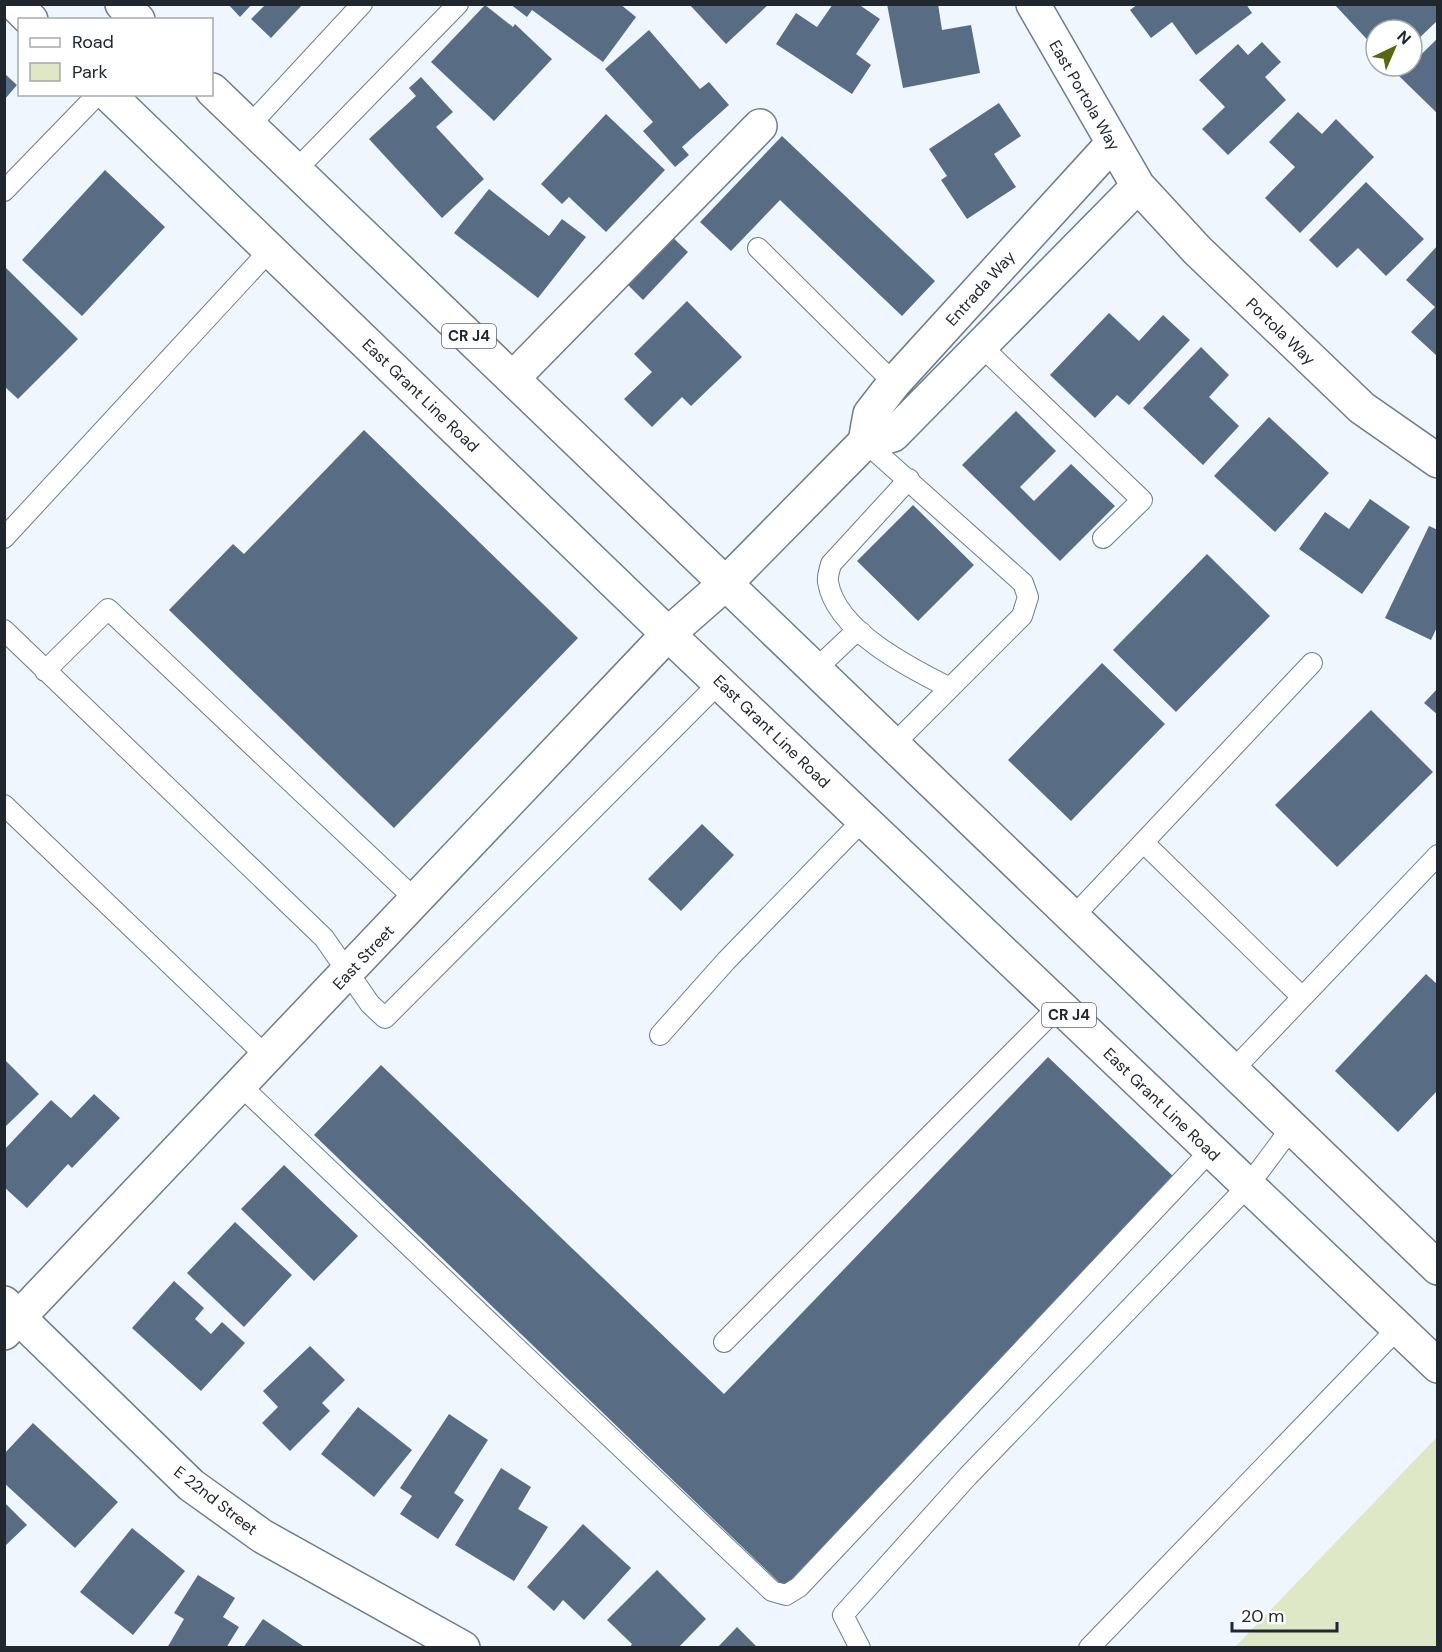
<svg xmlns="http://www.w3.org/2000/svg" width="1442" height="1652" viewBox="0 0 1442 1652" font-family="'DM Sans',sans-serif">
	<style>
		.green { fill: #dee7c6 }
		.building { fill: #586d84 }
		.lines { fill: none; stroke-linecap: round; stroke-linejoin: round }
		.service-casing { stroke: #6e7d8e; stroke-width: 22 }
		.minor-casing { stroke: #6e7d8e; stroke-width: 36 }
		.tertiary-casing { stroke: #6e7d8e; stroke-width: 36 }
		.primary-casing { stroke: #6e7d8e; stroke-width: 36 }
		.service { stroke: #fff; stroke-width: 20 }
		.minor { stroke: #fff; stroke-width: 33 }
		.tertiary { stroke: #fff; stroke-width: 33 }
		.primary { stroke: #fff; stroke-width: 33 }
		.labels { text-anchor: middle; stroke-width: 6; stroke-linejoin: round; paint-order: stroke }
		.shield { fill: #fff; stroke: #64686d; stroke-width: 1.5 }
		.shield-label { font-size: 15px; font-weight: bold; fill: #21272e }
		.street-label { font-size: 16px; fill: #21272e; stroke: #fff }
	</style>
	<rect width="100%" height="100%" fill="#eff6fd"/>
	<path class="green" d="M1437,1437v210h-202z"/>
	<path class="building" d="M228,4h24l-12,13z
		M266,4h37l-32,34 -20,-19z
		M510,4h110l16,13 -33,45 -71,-52 -5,7z
		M689,4h80l-43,40z
		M833,4h25l22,15 -24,35 15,11 -19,29 -76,-50 20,-31 21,14z
		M887,4h51l4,26 29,-5 9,48 -77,15z
		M1138,4h108l6,9 -56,42 -24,-33 -21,16 -21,-28z
		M1334,4h104v16l-26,25v-15h-36v19z
		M485,5l28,22 2,-3 37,35 -58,62 -63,-59z
		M649,30l51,59 9,-7 20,23 -47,42 7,8 -14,12 -32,-36 10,-9 -48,-53z
		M1438,38v76l-39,-38z
		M1262,42l19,20 -16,15 21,23 -58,55 -26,-26 23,-22 -26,-27 39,-36 10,11z
		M5,74l12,11 -12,14z
		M421,77l32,35 -17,15 48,52 -42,39 -73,-79 47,-43 -7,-8z
		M999,103l22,33 -27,18 22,33 -49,32 -26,-39 6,-4 -18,-27z
		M1298,112l24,22 14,-15 38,38 -74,76 -35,-35 30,-31 -26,-25z
		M606,114l59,56 -59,62 -37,-35 -7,7 -21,-20z
		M782,136l153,145 -33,35 -122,-116 -49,51 -31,-29z
		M105,170l60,57 -83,89 -60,-56z
		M1366,182l58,57 -38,37 -28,-28 -21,20 -28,-28z
		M489,189l60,47 13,-17 24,18 -48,61 -84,-65z
		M666,231l22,21 -45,48 -21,-21z
		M1438,245v112l-27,-25 24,-25 -29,-27z
		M4,266l74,73 -60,60 -14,-13z
		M687,301l55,56 -51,49 -9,-9 -30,30 -28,-28 28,-27 -18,-18z
		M1109,313l30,28 24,-26 27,25 -61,65 -12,-10 -22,23 -45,-43z
		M1201,347l28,28 -20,22 30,29 -36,39 -60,-57z
		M1016,411l40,40 -36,36 14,14 37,-37 44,42 -55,55 -98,-96z
		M1269,417l60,56 -54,59 -61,-56z
		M364,430l214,208 -184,190 -225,-218 64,-66 11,10z
		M1370,499l40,28 -48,67 -63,-45 26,-37 24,17z
		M913,505l61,60 -56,56 -61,-60z
		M1429,526l9,4v95l-7,15 -46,-22z
		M1207,554l63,62 -94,96 -63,-62z
		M1102,663l63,61 -94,97 -63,-61z
		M1438,688v27l-14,-12z
		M1371,710l62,62 -96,95 -62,-62z
		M702,824l32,31 -53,56 -33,-32z
		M1426,974l12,11v105l-40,42 -63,-61z
		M1048,1057l128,122 -392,408 -470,-452 67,-70 343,329z
		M4,1059l35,35 -35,34z
		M94,1094l26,24 -48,50 -4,-4 -41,44 -23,-21v-37l47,-50 20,18z
		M284,1165l74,71 -44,45 -73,-72z
		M235,1222l57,53 -48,52 -57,-54z
		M174,1281l30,27 -9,11 16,15 11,-12 23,21 -44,48 -69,-63z
		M310,1346l35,34 -23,23 8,8 -40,40 -28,-28 16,-16 -15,-16z
		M358,1407l54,43 -38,47 -53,-43z
		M449,1414l39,26 -34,53 10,7 -26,39 -38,-25 12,-18 -12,-8z
		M33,1423l85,79 -43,46 -71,-65v-29z
		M501,1468l30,19 -13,22 30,18 -34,54 -59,-36z
		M5,1503l22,22 -22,21z
		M583,1524l48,44 -47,52 -21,-20 -9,11 -27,-24z
		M132,1528l53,43 -52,64 -53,-43z
		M657,1570l49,49 -28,29h-49l3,-4 -25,-24z
		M198,1575l37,23 -12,19 16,10 -13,21h-59l17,-29 -10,-6z
		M263,1619l43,29h-63z
		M737,1627l21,21h-41z"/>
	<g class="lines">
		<defs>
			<path id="service" d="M249,126l113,-122
				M296,170l162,-166
				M4,191l94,-97
				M758,248l136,135
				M981,346l161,154 -39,38
				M865,442l158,141 5,14 -6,19 -129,129
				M909,479l-78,85c-1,5 -4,12 -3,18 8,49 82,86 122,106
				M4,538l266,-288
				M4,630l320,308 46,66 15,14 335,-336
				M815,670l36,-34 10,-4
				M45,671l63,-62 308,291
				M4,805l263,252
				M1144,843l158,154
				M1073,917l239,-254
				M660,1035l66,-74 138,-142
				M1233,1070l205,-215
				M240,1085l532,506 14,4 13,-8 412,-437
				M724,1342l335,-336
				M860,1648l-17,-33 125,-139 280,-290 44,-59
				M1089,1648l309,-320"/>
			<path id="minor" d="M1033,4l105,182 59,64 165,158 76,53
				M513,378l247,-252
				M865,442l5,-28 24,-31 218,-239
				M668,634l57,-50 140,-142 28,-7 245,-249
				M4,1303l187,182 71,51 201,112"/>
			<path id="tertiary" d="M4,1333l664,-699"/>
			<path id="primary" d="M15,4l16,16
				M122,4l16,16
				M212,90l1226,1178
				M108,94l560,540 770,732"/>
		</defs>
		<use href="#service" class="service-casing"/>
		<use href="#minor" class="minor-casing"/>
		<use href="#tertiary" class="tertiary-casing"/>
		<use href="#primary" class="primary-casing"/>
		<use href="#service" class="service"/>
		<use href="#minor" class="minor"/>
		<use href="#tertiary" class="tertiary"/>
		<use href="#primary" class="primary"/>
	</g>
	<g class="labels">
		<g class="shield">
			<rect x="442" y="324" width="54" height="24" rx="4.5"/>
			<rect x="1042" y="1003" width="54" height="24" rx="4.5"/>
		</g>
		<g class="shield-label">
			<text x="469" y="341">CR J4</text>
			<text x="1069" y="1020">CR J4</text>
		</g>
		<g class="street-label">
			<text transform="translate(1085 95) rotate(60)" y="6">East Portola Way</text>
			<text transform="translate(980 288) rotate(-48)" y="6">Entrada Way</text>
			<text transform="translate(1281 331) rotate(44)" y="6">Portola Way</text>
			<text transform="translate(421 395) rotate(44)" y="6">East Grant Line Road</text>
			<text transform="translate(772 731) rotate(44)" y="6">East Grant Line Road</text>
			<text transform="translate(363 957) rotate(-47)" y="6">East Street</text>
			<text transform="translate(1162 1104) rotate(44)" y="6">East Grant Line Road</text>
			<text transform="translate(216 1500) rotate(38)" y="6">E 22nd Street</text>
		</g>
	</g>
	<rect width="1442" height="1652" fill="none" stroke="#21272e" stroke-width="12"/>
	<rect x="18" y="18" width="195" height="78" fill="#ffffff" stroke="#a6a9ab" stroke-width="1.5"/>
	<rect x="30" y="38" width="30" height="9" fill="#ffffff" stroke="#a6a9ab" stroke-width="1.5"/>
	<text x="72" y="48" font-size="18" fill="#21272e">Road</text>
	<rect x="30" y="63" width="30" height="18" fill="#dee7c6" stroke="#a6a9ab" stroke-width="1.5"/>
	<text x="72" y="78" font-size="18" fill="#21272e">Park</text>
	<g transform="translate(1394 48) rotate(44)"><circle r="28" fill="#ffffff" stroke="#a6a9ab" stroke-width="1.5"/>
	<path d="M0-4.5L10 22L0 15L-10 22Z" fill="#596810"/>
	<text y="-9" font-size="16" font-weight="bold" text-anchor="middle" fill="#21272e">N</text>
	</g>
	<path d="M1232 1622v9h105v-9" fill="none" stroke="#21272e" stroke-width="3"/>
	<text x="1241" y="1622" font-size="18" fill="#21272e" stroke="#ffffff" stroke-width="4.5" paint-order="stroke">20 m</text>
</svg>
